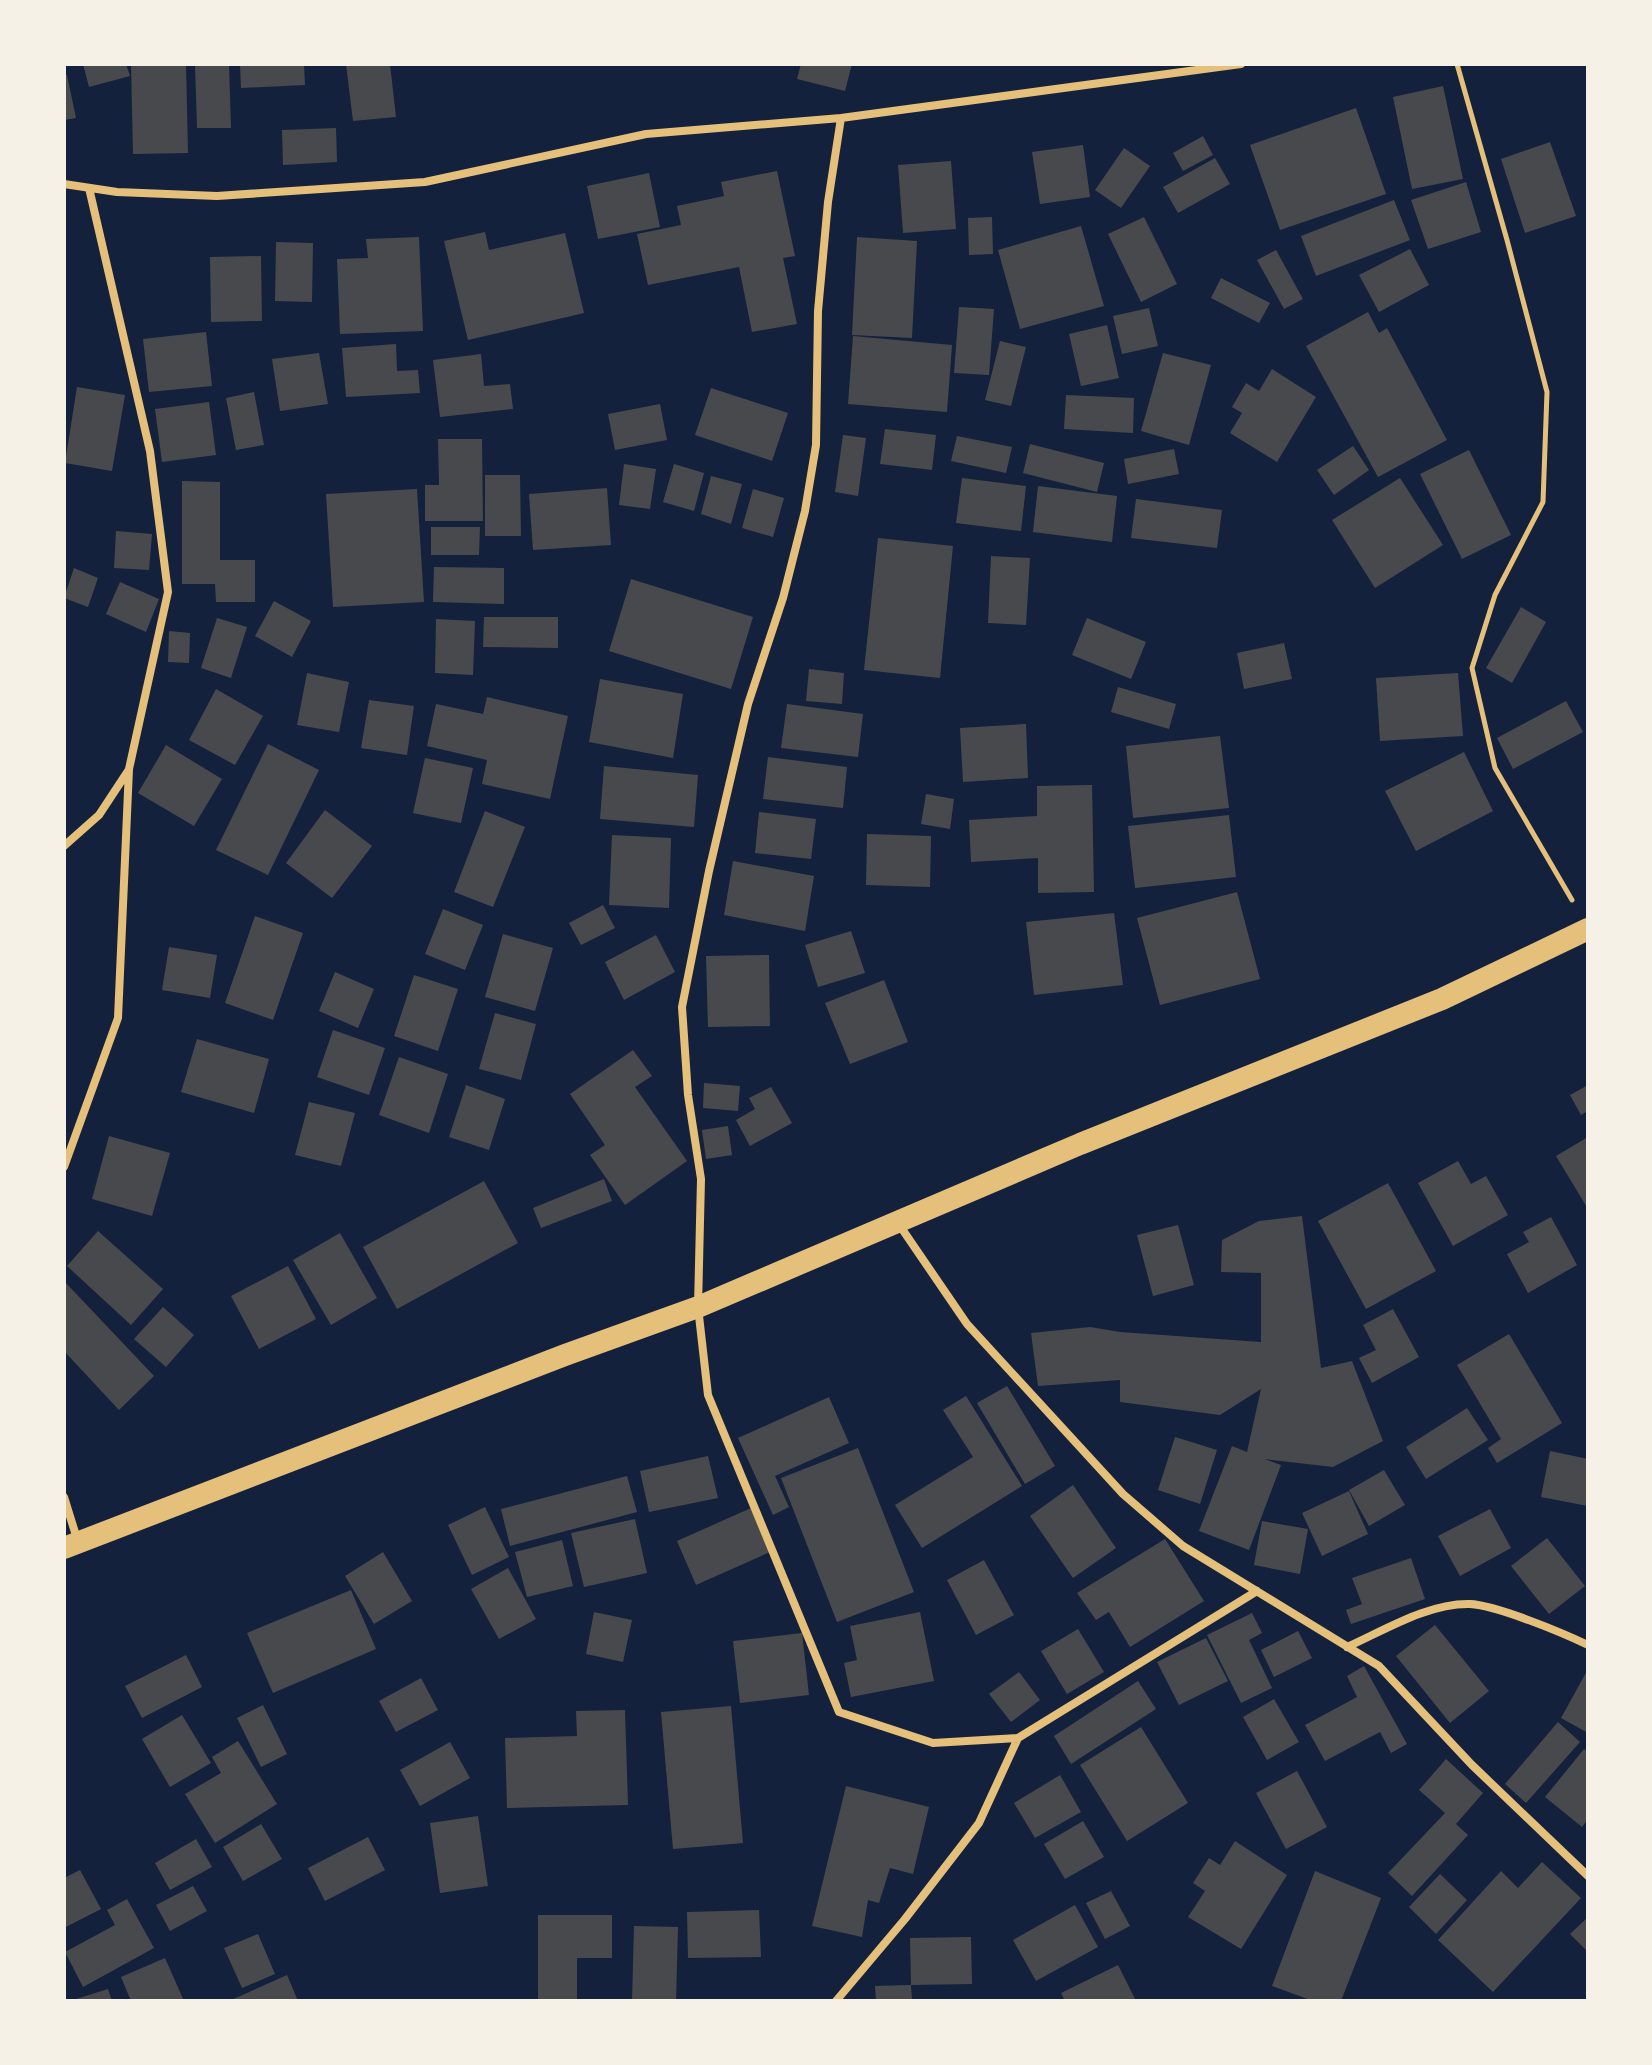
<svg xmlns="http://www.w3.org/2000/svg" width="1652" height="2065" viewBox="0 0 1652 2065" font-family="Karla,sans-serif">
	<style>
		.building { fill: #48494c }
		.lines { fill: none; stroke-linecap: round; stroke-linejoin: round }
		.path { stroke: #e5c07b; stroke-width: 5 }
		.minor { stroke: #e5c07b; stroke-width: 8 }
		.trunk { stroke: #e5c07b; stroke-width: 22 }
	</style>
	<rect width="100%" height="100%" fill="#14213d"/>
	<path class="building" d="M83,64h43l4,12 -41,11z
		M131,64h55l2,89 -55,1z
		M195,64h34l2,64h-34z
		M240,64h64l1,21 -64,3z
		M346,64h44l6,53 -43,4z
		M801,64h51l-7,27 -48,-12z
		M64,75h3l9,43 -12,2z
		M1443,86l20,93 -51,10 -19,-92z
		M1356,108l30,86 -106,36 -30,-85z
		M336,128l1,34 -54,3 -1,-35z
		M1203,136l10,19 -30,16 -10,-18z
		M1550,142l26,74 -51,17 -24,-74z
		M1083,145l7,52 -50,7 -8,-52z
		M1124,148l26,18 -29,42 -26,-18z
		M1215,158l15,26 -52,29 -15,-26z
		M951,161l5,68 -53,4 -5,-68z
		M777,171l18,85 -12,2 14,66 -45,8 -13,-65 -91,18 -11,-51 44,-9 -4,-19 47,-10 -3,-14z
		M649,173l11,54 -62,12 -11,-53z
		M1466,182l15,50 -53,17 -17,-49z
		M1394,200l16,40 -94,36 -15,-40z
		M992,217l1,37 -24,1 -1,-37z
		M1144,217l33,67 -36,18 -33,-68z
		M1081,226l23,80 -84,23 -22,-79z
		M485,232l4,18 76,-17 19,80 -116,27 -24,-99z
		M419,237l4,94 -83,3 -3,-75 31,-1 -2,-19z
		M857,237l60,4 -5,97 -60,-3z
		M276,242l37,1 -1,59 -37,-1z
		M1410,249l19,36 -50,27 -20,-37z
		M1276,250l27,49 -19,10 -27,-49z
		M261,256l1,65 -51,1 -1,-65z
		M1221,278l49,25 -11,20 -48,-25z
		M959,307l35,2 -5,66 -35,-2z
		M1149,308l9,38 -36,8 -9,-38z
		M1368,312l11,21 8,-5 60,112 -69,37 -72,-131z
		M1107,325l12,53 -38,8 -12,-52z
		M206,332l6,54 -63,6 -6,-53z
		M853,336l99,9 -5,67 -99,-8z
		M1000,341l26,6 -15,59 -26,-6z
		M396,344l1,27 21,-1 2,23 -74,4 -4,-49z
		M319,353l9,51 -48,7 -8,-52z
		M1163,353l48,12 -22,80 -48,-14z
		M481,354l3,32 26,-2 3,25 -73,8 -7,-57z
		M1272,369l44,28 -39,65 -47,-29 12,-20 -10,-6 14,-24 13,8z
		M77,387l48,8 -13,76 -47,-8z
		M711,388l77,25 -16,48 -77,-26z
		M254,392l10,53 -28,5 -10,-52z
		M1066,395l68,3 -1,35 -69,-4z
		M209,402l7,53 -54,7 -7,-53z
		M660,404l7,36 -52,10 -7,-36z
		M885,429l51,6 -4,35 -52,-6z
		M843,435l23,3 -8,58 -23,-4z
		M957,436l55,11 -6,26 -55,-12z
		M438,439h44l1,82h-58v-36h14z
		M1030,444l74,19 -7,29 -74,-19z
		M1353,446l16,24 -35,25 -17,-25z
		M1174,449l5,25 -51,10 -4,-25z
		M1469,450l42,85 -49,24 -42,-85z
		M624,464l32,5 -6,40 -31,-4z
		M674,464l30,9 -10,38 -31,-9z
		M485,475h35l1,61h-36z
		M711,476l31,8 -11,40 -30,-10z
		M962,478l64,8 -5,45 -65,-8z
		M1400,478l43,67 -68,43 -43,-68z
		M182,481l38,1v78h35v42h-39l-1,-18h-33z
		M1038,486l79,10 -5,46 -79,-10z
		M607,488l4,57 -78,5 -4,-56z
		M417,489l7,113 -91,5 -7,-113z
		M753,489l31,9 -11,39 -31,-9z
		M1136,499l86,11 -5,38 -86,-10z
		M431,527h49l-1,28h-48z
		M116,531l36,3 -3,36 -35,-2z
		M878,538l75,8 -13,132 -76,-8z
		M991,556l39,2 -4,67 -38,-2z
		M434,567l70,1v36l-71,-2z
		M74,568l24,10 -10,29 -24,-9z
		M631,579l122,38 -22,72 -122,-38z
		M120,582l39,17 -13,33 -40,-18z
		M274,601l37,20 -19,36 -37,-21z
		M1521,607l25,15 -34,61 -26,-15z
		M484,617h74v31l-75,-1z
		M217,618l30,9 -16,51 -30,-10z
		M1087,618l59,24 -15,37 -59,-24z
		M436,619l39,2 -2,54 -38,-2z
		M169,631l21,2 -1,30 -21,-1z
		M1284,643l8,36 -48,10 -7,-36z
		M809,669l35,4 -2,31 -36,-3z
		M307,673l42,9 -10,50 -42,-7z
		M1458,673l5,63 -83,5 -4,-63z
		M600,679l83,15 -10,64 -84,-16z
		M1118,687l58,17 -7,25 -58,-17z
		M216,689l47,27 -28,49 -46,-25z
		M487,697l81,19 -18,83 -68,-15 5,-24 -60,-14 9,-42 47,10z
		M369,700l45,6 -7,49 -46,-7z
		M1566,701l17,31 -70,37 -16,-31z
		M787,704l76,10 -5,43 -77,-9z
		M1026,724l2,54 -65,4 -3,-54z
		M1220,736l9,72 -96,10 -7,-72z
		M268,744l51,26 -51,105 -52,-25z
		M166,745l56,34 -28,47 -56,-33z
		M1464,752l29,59 -77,40 -31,-60z
		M768,757l79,10 -4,41 -80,-9z
		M425,758l48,10 -12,55 -48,-10z
		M604,766l94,9 -4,52 -94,-8z
		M1092,785l2,107 -56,1v-35l-67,4 -2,-42 68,-4v-30z
		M926,794l28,5 -4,30 -29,-5z
		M325,810l47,36 -40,52 -46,-35z
		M485,811l40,16 -32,80 -39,-15z
		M759,812l57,7 -5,40 -56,-6z
		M1229,815l7,62 -101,11 -7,-62z
		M867,834l64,2 -1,51 -64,-2z
		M612,835l59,3 -2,70 -60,-3z
		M733,861l81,15 -9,55 -81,-16z
		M1237,892l23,87 -100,26 -23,-87z
		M603,905l12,23 -34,17 -12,-22z
		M443,909l40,16 -18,45 -40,-16z
		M1114,913l9,72 -89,10 -8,-73z
		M255,916l48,17 -30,87 -48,-17z
		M851,931l14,42 -47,14 -13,-42z
		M503,934l50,14 -18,63 -50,-14z
		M656,935l19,37 -51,28 -19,-38z
		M169,947l48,8 -7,43 -48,-8z
		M769,955l1,71 -62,1 -2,-71z
		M335,972l39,17 -16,39 -39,-17z
		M414,975l44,14 -20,62 -44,-15z
		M884,980l24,62 -58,22 -25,-61z
		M495,1013l41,11 -15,56 -42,-11z
		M333,1030l52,18 -16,47 -52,-18z
		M197,1039l72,20 -15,54 -73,-21z
		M633,1050l19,26 -17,11 52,74 -62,44 -35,-50 15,-10 -35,-51z
		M399,1057l49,17 -19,59 -50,-18z
		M704,1083l36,3 -2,25 -35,-3z
		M466,1085l39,14 -16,51 -40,-13z
		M1588,1085v26l-7,4 -11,-20z
		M771,1087l21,36 -42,23 -14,-26 19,-11 -6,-11z
		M309,1102l46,11 -14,53 -46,-11z
		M728,1126l4,29 -26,4 -4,-29z
		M109,1136l61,17 -18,63 -60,-17z
		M1588,1137v72l-32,-53z
		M1458,1161l13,23 15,-8 22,39 -55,31 -35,-63z
		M604,1179l8,22 -71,27 -8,-20z
		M484,1181l34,62 -121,66 -34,-62z
		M1388,1183l48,88 -70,38 -48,-88z
		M1302,1216l19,152 31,-7 31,80 -50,26 -69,-8 17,6 -32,85 -50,-19 33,-85 15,6 14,-63 -41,26 -100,-13v-22l-82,6 -7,-53 59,-6 30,5 141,10v-69l-40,-1 1,-32 37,-19z
		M1551,1217l26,48 -49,28 -21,-39 22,-12 -6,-10z
		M1178,1225l16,60 -41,11 -16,-61z
		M98,1231l65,58 -32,36 -64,-59z
		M340,1233l37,65 -46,27 -38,-65z
		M288,1266l28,53 -57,30 -28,-53z
		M66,1283l88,93 -35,34 -55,-59v-66z
		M163,1307l31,28 -28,32 -32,-28z
		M1393,1309l26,48 -47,26 -13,-25 17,-8 -13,-25z
		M1509,1334l53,89 -65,40 -9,-15 13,-9 -44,-74z
		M1007,1386l48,80 -30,18 -48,-81z
		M966,1396l56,90 -100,62 -27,-43 78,-48 -30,-47z
		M829,1397l20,46 -74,33 14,31 -16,8 -35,-77z
		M1467,1408l21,32 -62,39 -20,-32z
		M1175,1437l42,13 -17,54 -42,-14z
		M858,1448l56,144 -77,30 -56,-144z
		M1550,1451l38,8v47l-47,-9z
		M708,1456l10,42 -69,14 -9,-41z
		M1384,1470l21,35 -36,21 -20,-36z
		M627,1476l10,36 -127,34 -9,-37z
		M1073,1485l43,63 -43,30 -43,-62z
		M1349,1491l19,43 -46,22 -20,-43z
		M485,1507l24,50 -37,18 -24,-50z
		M751,1508l19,44 -74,33 -19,-44z
		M1490,1509l21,39 -51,28 -22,-40z
		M635,1519l12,54 -63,14 -13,-54z
		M1262,1521l46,8 -8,45 -46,-9z
		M1547,1538l38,48 -36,28 -38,-48z
		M1165,1539l39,62 -74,46 -21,-35 -13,8 -19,-27z
		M562,1540l11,46 -46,11 -12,-45z
		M383,1552l29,49 -38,23 -29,-48z
		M1411,1558l14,41 -74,25 -5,-14 16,-6 -10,-26z
		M984,1560l30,55 -38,20 -29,-55z
		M508,1568l28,51 -37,20 -28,-50z
		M351,1590l25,59 -103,44 -26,-60z
		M594,1612l38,8 -9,42 -37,-8z
		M920,1612l14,69 -83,16 -7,-34 13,-3 -7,-34z
		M1252,1613l10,20 -13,7 23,48 -31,15 -34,-68z
		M1435,1625l54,66 -39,32 -54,-67z
		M1078,1629l26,43 -37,22 -26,-43z
		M1298,1631l14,27 -38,19 -13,-27z
		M802,1633l7,62 -69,8 -7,-62z
		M1206,1638l22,43 -49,24 -22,-43z
		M186,1655l16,32 -60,31 -17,-32z
		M1364,1666l43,78 -16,9 -11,-21 -55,29 -20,-36 52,-28 -10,-21z
		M1588,1669v64l-27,-15z
		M1019,1672l21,28 -29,22 -22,-28z
		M421,1678l17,32 -42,22 -17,-31z
		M1138,1681l18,28 -85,55 -17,-28z
		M1274,1699l25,43 -32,18 -24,-43z
		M263,1705l24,49 -26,13 -24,-49z
		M731,1706l12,137 -70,6 -12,-137z
		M625,1710l3,95 -121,3 -2,-70 72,-2 -1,-25z
		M182,1715l29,48 -41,24 -28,-48z
		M1558,1722l22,20 -54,61 -21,-19z
		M1141,1727l47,76 -61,38 -47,-76z
		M238,1741l39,63 -62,39 -30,-49 36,-21 -9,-16z
		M450,1742l20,36 -50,28 -20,-36z
		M1584,1749l4,3v67l-6,8 -37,-30z
		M1446,1759l37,34 -27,31 12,11 -56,61 -24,-23 57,-60 -26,-23z
		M1297,1771l30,56 -41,22 -30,-56z
		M1060,1775l21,37 -46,26 -21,-35z
		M846,1786l83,21 -16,67 -23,-6 -11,35 -11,-3 -6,37 -50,-11z
		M478,1816l10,70 -48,7 -10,-70z
		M1083,1821l21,36 -39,22 -21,-35z
		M261,1824l21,35 -39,22 -20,-34z
		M368,1837l17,33 -60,31 -17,-33z
		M196,1839l16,28 -42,23 -15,-27z
		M1235,1841l52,34 -46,74 -53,-32 17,-26 -12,-8 16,-25 11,7z
		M1542,1862l39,36 -88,94 -55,-52 63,-69 17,17z
		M80,1870l21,39 -37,19v-50z
		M1315,1871l66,27 -40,103h-28l-41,-15z
		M1440,1874l27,26 -31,34 -27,-27z
		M193,1886l14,25 -37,20 -14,-26z
		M1111,1891l19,35 -25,13 -19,-36z
		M127,1899l27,49 -71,39 -18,-35 50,-27 -8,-15z
		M1075,1905l23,42 -62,34 -23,-41z
		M759,1910l2,47 -73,1 -1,-46z
		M538,1915h74v43h-35v43h-39z
		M1588,1917v35l-18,-18z
		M634,1926l44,1 -2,74h-44z
		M258,1934l17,40 -33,14 -18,-40z
		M971,1937l1,47 -61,1 -1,-47z
		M165,1958l19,43h-53l-10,-24z
		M1118,1965l18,36h-71l-4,-8z
		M287,1975l11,26h-69z
		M911,1985l1,16h-36l-1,-15z
		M108,1989l4,12h-38l-1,-1z"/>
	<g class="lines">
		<path class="path" d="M1457,64l50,176 40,152 -4,110 -48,93 -23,73 23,100 77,132"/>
		<path class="minor" d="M841,118l-13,84 -10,109 -2,134 -11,66 -22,87 -35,106 -39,167 -27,136 6,88 13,84 -3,128 10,88 131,317 94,31 85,-5 239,-147
			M64,184l53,8 100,4 208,-14 221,-48 195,-16 400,-54
			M64,846l35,-31 29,-44
			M64,1167l54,-149 11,-249 39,-177 -18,-141 -61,-263
			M898,1223l69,101 156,170 60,52 196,120 93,99 116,111
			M64,1497l14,45
			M1347,1647c38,-17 81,-44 123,-43 26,1 93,29 118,41
			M836,2001l69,-82 74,-96 39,-85"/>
		<path class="trunk" d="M64,1548l501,-193 133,-48 382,-163 362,-145 146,-70"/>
	</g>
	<rect width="1652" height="2065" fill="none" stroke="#f6f1e7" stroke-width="132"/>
</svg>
